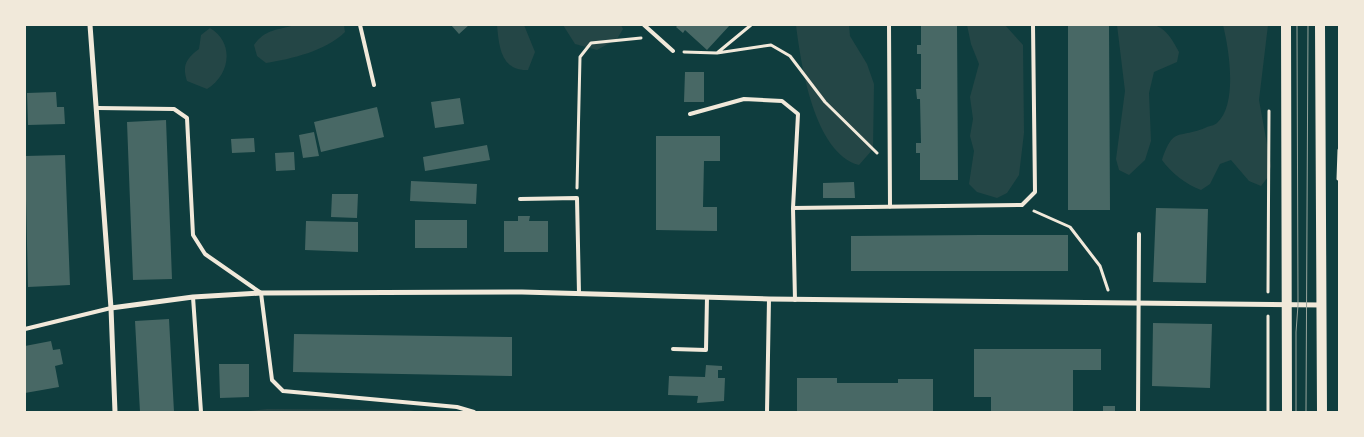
<svg xmlns="http://www.w3.org/2000/svg" width="1364" height="437" viewBox="0 0 1364 437" font-family="'Alegreya Sans',sans-serif">
	<style>
		.green { fill: #244646 }
		.building { fill: #486865 }
		.lines { fill: none; stroke-linecap: round; stroke-linejoin: round }
		.path { stroke: #f1e9da; stroke-width: 3 }
		.service { stroke: #f1e9da; stroke-width: 4 }
		.minor { stroke: #f1e9da; stroke-width: 5 }
		.secondary { stroke: #f1e9da; stroke-width: 10 }
		.tram { stroke: #97a49c; stroke-width: 1 }
	</style>
	<rect width="100%" height="100%" fill="#0f3d3e"/>
	<path class="green" d="M295,25h49l1,7c-19,19 -54,27 -79,31l-9,-7 -3,-11c11,-16 24,-15 41,-20z
		M497,25h27l11,27 -7,18c-27,1 -29,-23 -31,-45z
		M563,25h58l2,4 -6,10 -20,11 -22,-6z
		M796,25h53l1,11 17,28 7,20 -1,65 -14,16c-45,-12 -58,-100 -63,-140z
		M967,25h38l18,20 1,88 -5,42 -12,18 -10,5 -20,-6 -8,-8 5,-33 -4,-15 3,-17 -3,-22 9,-33 -8,-20z
		M1117,25c36,0 44,-8 62,27l-2,10 -23,10 -5,21 2,48 -6,19 -16,15 -10,-5 -3,-11 9,-68z
		M1223,25h45l-9,75 12,66 -3,11 -7,9 -12,-5 -18,-21 -11,4 -10,20 -9,6c-14,-5 -31,-18 -39,-30 12,-35 16,-20 45,-33 3,-1 8,-2 10,-4 21,-19 12,-74 6,-98z
		M210,28c25,15 20,47 -3,61l-20,-8c-5,-16 -1,-22 12,-32l2,-14z
		M267,409l143,1 9,2h-177z"/>
	<path class="building" d="M451,25h18l-10,9z
		M678,25h52l-23,25 -22,-20 -2,3 -7,-6z
		M921,25h36l1,155h-38v-27h-4v-10h5l-1,-44h-3l-1,-10h5v-35h-4v-9h4z
		M1068,25h41l1,185h-42z
		M685,72h19v30h-20z
		M56,92l1,15h7l1,17 -37,1 -1,-32z
		M460,98l4,26 -29,4 -4,-26z
		M377,107l7,30 -63,15 -7,-30z
		M166,120l6,159 -39,1 -6,-158z
		M314,132l5,24 -16,2 -4,-23z
		M656,136h64v25h-16l-1,46h14v24l-61,-1z
		M254,138l1,14 -23,1 -1,-14z
		M487,145l3,15 -65,11 -2,-14z
		M294,152l1,18 -19,1 -1,-18z
		M65,155l5,130 -42,2 -3,-131z
		M411,181l66,3 -1,20 -66,-3z
		M854,182l1,16h-32v-15z
		M332,194h26l-1,24 -26,-1z
		M1156,208l52,1 -2,74 -53,-1z
		M518,216h12l-1,5h19v31h-44v-31h14z
		M415,220h52v28h-52z
		M306,221l52,1v30l-53,-2z
		M981,235h87v36h-217v-35z
		M169,319l5,93h-34l-5,-91z
		M1153,323l59,1 -2,64 -58,-2z
		M294,334l218,3v39l-219,-4z
		M51,341l2,9 7,-1 3,15 -8,2 4,21 -34,6v-47z
		M974,349h127v21h-28v42h-82v-15h-17z
		M219,364h30v33l-29,1z
		M706,365l16,1v4h-4v8h7l-1,23 -27,2 1,-7 -30,-1 1,-19 36,1z
		M797,378h40v5h61v-4h35v33h-136z
		M1103,406h12v6h-12z"/>
	<g class="lines">
		<path class="path" d="M684,52l33,1 34,-28
			M717,53l54,-8 19,11 35,46 52,51
			M1338,179l1,-29
			M577,188l3,-131 11,-14 50,-5
			M1034,211l36,16 30,39 8,24
			M1268,292l1,-181
			M1268,316v96"/>
		<path class="service" d="M360,25l14,60
			M644,25l29,26
			M889,25l1,182
			M98,108l76,1 13,9 6,117 12,19 56,39 11,87 11,11 174,16 17,5
			M690,114l54,-15 38,2 16,13 -5,94
			M520,199l57,-1 2,95
			M193,297l8,115
			M795,300l-2,-92 229,-3 13,-13 -2,-167
			M25,329l86,-21
			M673,349l33,1 1,-53
			M767,412l2,-113
			M1138,412l1,-178"/>
		<path class="minor" d="M90,25l21,283 4,104
			M111,308l82,-11 68,-4 261,-1 247,7 553,6"/>
		<path class="secondary" d="M1286,25l1,387
			M1320,25l2,387"/>
		<path class="tram" d="M1296,412v-80l2,-27 -1,-280
			M1306,412l2,-387"/>
	</g>
	<rect width="1364" height="437" fill="none" stroke="#f1e9da" stroke-width="52"/>
</svg>
